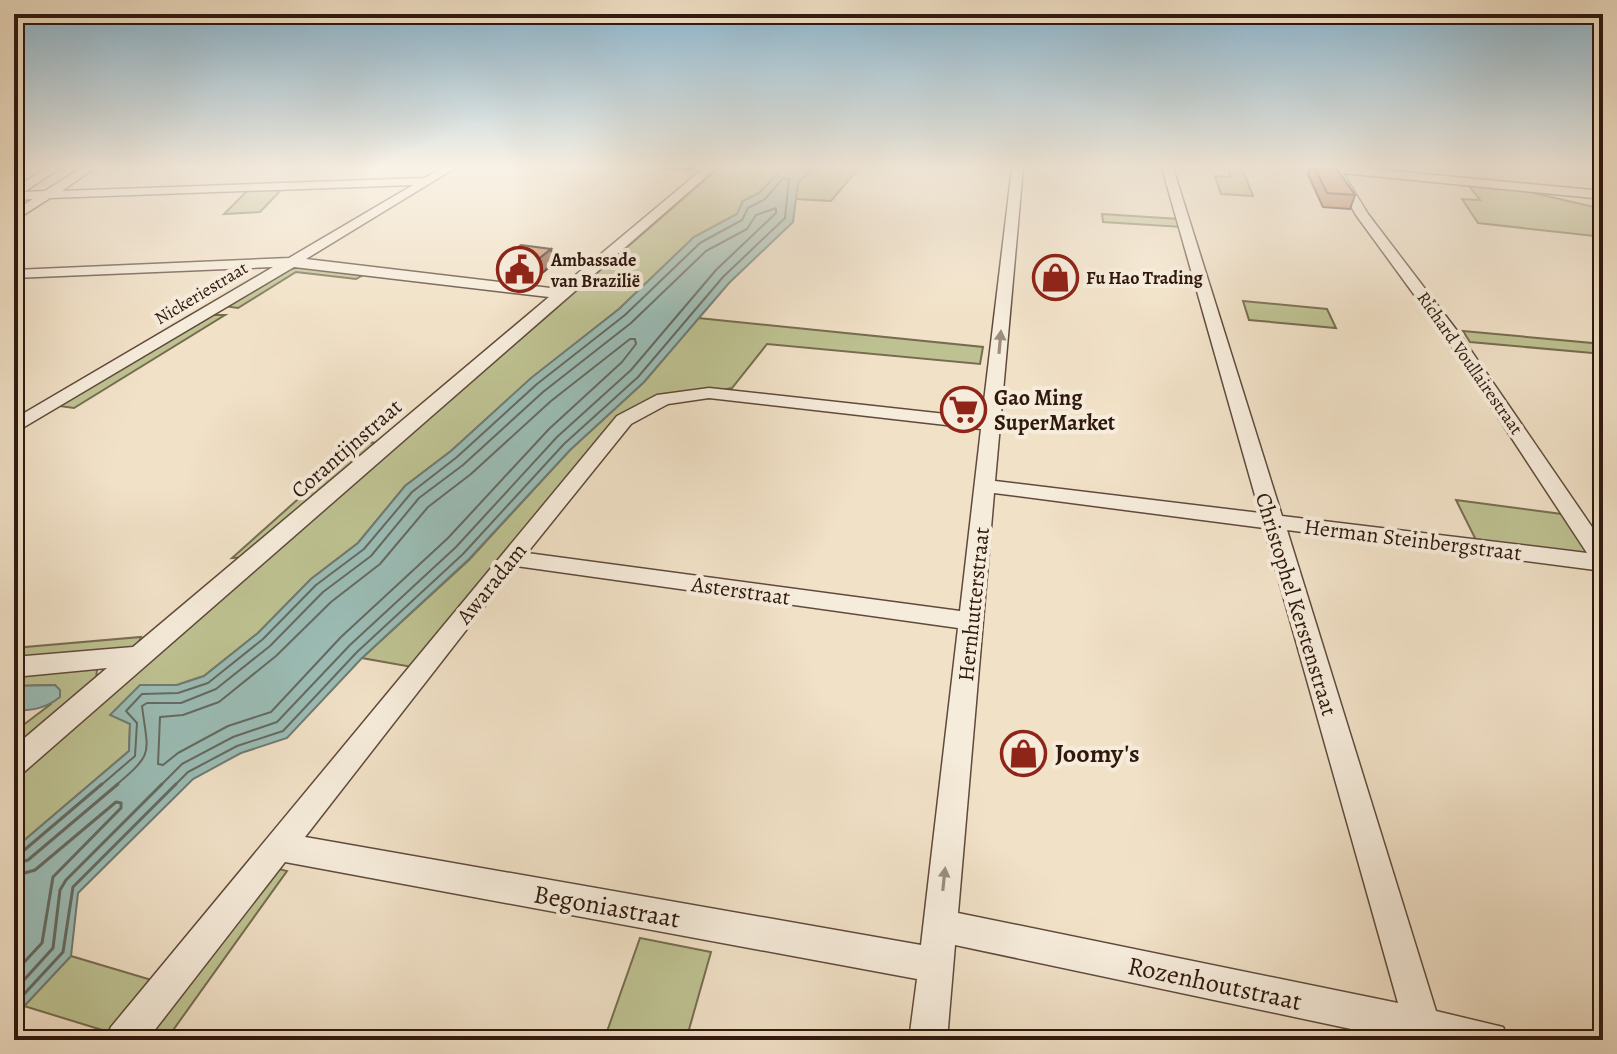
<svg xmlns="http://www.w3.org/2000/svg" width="1617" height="1054" viewBox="0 0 1617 1054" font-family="Alegreya,serif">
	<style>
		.green { fill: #bec292; stroke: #766d50; stroke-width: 2 }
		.water { fill: #9bbdb6; stroke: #707b73; stroke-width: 2 }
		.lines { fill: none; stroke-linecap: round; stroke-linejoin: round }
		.shore-far1 { stroke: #656a62; stroke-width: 2 }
		.shore { stroke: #656a62; stroke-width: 3 }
		.minor-casing { stroke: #604a3c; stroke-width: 3 }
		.minor { fill: #f6ecdb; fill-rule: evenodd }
		.wall { fill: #af7657; stroke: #2f180e; stroke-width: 2 }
		.shaded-wall { fill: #8e6047; stroke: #2f180e; stroke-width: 2 }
		.building { fill: #cb8965; stroke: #2f180e; stroke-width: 2 }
		.oneway { fill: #9c8d7f }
		.labels { text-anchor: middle; stroke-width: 8; stroke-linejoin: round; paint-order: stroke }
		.far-poi-label { font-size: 18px; font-weight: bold; fill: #2f180e; stroke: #f6ecdb; text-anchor: start }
		.far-street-label { font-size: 18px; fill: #2f180e; stroke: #f6ecdb }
		.poi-label { font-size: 22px; font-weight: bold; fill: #2f180e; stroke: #f6ecdb; text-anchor: start }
		.street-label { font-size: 22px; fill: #2f180e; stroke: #f6ecdb }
		.near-poi-label { font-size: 26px; font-weight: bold; fill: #2f180e; stroke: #f6ecdb; text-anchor: start }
		.near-street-label { font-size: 26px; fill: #2f180e; stroke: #f6ecdb }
	</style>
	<rect width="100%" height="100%" fill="#f1e1c7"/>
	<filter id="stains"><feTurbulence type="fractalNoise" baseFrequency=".0025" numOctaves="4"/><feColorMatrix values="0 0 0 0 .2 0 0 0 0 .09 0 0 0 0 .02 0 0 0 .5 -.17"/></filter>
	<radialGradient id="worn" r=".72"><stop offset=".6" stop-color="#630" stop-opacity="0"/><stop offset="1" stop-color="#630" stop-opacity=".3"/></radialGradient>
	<path class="green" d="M719,168h64l-24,25 -16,8 -6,13 -43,23 -75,72 -87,69 -81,73 -46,35 -47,57 -47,36 -53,54 -54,43 -27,9h-37l-10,39 -1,27 -115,98v-74z
		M813,168h46l-28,33 -35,-2 2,-16z
		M1227,168h15l11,28 -32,-2 -6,-18 16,1z
		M1468,185l53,5 82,19v28l-125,-14 -16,-24 18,1z
		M283,188l-23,24 -36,2 24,-24z
		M1102,214l77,5 3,8 -79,-5z
		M304,267l59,8 -7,4 -60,-7 -58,36 -14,-2 66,-37z
		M1243,301l84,8 9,19 -87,-8z
		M211,315h14l-151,93 -15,-2z
		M698,318l285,29 -3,17 -213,-20 -35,44 -90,17 -230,262 -50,-9 107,-98 101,-110 74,-68z
		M1463,331l140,13v10l-133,-12z
		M362,442l20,1 -134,114 -16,1z
		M1456,500l113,15 23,39 -114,-10z
		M141,637l-3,8 -23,9 -101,8v-14z
		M97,668l-1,15 -82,70v-21l37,-28 4,-19 -41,1v-15z
		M271,867l16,4 -121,169h-27z
		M640,938l71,14 -25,88h-82z
		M71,956l84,25 -43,52 -88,-27z"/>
	<path class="water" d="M783,168h30l-15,15 -5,39 -64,61 -85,99 -74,68 -101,109 -107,99 -75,80 -46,15 -48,26 -115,114 -7,63 -57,61v-168l115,-98 1,-27 -20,-9 30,-30h37l27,-9 54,-43 53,-54 47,-36 47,-57 46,-35 80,-73 88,-69 75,-72 43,-23 6,-13 16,-8z
		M55,685l5,5v7c-15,12 -27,13 -46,14v-25z"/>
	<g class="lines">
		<path class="shore-far1" d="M630,339h5l1,5 -14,18 -73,67 -101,109 -107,99 -70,75 -43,14 -50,27 -15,12 -5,-1 2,-47 23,-2 36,-13 57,-46 55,-54 49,-38 48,-57 43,-33 80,-73z
			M100,786l35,-30 2,-33 -11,-12 16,-17 36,-1 30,-10 55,-44 53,-54 48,-36 48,-57 45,-35 80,-73 88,-69 75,-72 42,-23 6,-12 17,-9 18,-21 6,1 -4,39 -62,59 -85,100 -74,67 -101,110 -106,98 -74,79 -46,15 -49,26 -14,14
			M115,786c40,-34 33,-31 27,-80l5,-3h34l35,-14 54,-43 53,-54 48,-36 48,-58 44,-33 80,-73 88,-69 75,-72 41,-22 9,-14 20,-7v5l-60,57 -85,100 -74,67 -101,110 -106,98 -73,77 -44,15 -51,27 -22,22"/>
		<path class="shore" d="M14,854l8,-2 80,-68
			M14,864l14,-4 90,-76
			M14,876l21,-6 81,-68 5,1v5l-68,69 -11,66 -28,30
			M14,991l39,-43 7,-58 6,-10 96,-96
			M14,1005l49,-53 10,-65 103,-103"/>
		<defs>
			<path id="minor" d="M47,168h13l-36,24 21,-1 36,-23h13l-32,23 363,-13 17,-10h13l-149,91 253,30 145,-121h12l-692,604 -10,4v-29l93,-79 -93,9v-20l119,-10 416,-350 -255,-30 -280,166v-14l259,-152 -259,11v-8l275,-12 124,-73 -363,13 -36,23v-10l19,-12 -19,1v-12z
				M1012,168h11l-28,313 265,32 -98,-345h11l109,348 305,37 -139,-212 -92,-126 -23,-40 3,-3 -13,-4h37l243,23v8l-260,-26 25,41 93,122 142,207v28l-316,-41 149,481 67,16 6,13h-106l-448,-95 -8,95h-38l8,-61 -632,-117 -138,178h-42l6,-13 506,-611 40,-21 52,-7 273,30zM709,398l272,31 -21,182 -433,-58 104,-129 37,-20zM994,493l270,35 134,475 -440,-90zM516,566l442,62 -37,317 -616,-108z"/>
		</defs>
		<use href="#minor" class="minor-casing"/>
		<use href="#minor" class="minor"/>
	</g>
	<path class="wall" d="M659,168h35l-3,2z
		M1310,168h26l19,27 -5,14 -27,-2 -15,-32z
		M551,249l3,14 -19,16 -30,-4 -3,-15z"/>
	<path class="shaded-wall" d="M551,249l3,14 -19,16 -3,-15z"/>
	<path class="building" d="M1315,168h21l19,27 -28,-2z
		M521,245l30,4 -19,15 -30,-4z"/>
	<defs><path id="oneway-solid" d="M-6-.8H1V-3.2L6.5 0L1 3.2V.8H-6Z" transform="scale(2)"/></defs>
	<g class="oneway">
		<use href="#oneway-solid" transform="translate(1000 342) rotate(-85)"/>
		<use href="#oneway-solid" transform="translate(944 879) rotate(-84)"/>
	</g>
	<linearGradient id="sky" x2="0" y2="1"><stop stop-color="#89b8d4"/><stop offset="0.53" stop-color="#f9f2e6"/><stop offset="1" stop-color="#f9f2e6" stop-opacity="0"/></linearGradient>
	<rect width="1617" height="315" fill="url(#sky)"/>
	<defs>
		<symbol id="civic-ring" viewBox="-11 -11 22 22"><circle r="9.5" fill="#f6ecdb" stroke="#8f2418" stroke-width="1.5"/><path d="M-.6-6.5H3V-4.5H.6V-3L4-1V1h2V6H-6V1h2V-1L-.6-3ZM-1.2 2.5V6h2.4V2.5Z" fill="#8f2418"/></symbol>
		<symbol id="shop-ring" viewBox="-11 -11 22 22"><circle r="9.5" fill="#f6ecdb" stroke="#8f2418" stroke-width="1.5"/><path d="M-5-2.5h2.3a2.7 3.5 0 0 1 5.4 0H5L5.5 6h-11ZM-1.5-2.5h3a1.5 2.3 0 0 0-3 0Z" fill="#8f2418"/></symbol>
		<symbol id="supermarket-ring" viewBox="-11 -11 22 22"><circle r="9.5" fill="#f6ecdb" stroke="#8f2418" stroke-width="1.5"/><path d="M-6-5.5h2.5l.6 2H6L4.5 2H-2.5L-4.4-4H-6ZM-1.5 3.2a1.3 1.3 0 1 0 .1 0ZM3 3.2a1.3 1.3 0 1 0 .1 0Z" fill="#8f2418"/></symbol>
	</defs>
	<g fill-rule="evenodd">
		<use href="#civic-ring" x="494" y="244" width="51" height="51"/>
		<use href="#shop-ring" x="1030" y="252" width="51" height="51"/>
		<use href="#supermarket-ring" x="938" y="384" width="51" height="51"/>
		<use href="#shop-ring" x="998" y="728" width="51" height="51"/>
	</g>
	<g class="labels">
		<g class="far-poi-label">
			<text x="551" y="266">Ambassade<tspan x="551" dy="21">van Brazilië</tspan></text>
			<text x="1086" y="284">Fu Hao Trading</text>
		</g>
		<g class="far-street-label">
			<text transform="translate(201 293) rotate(-31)" y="6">Nickeriestraat</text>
			<text transform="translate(1470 363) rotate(55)" y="6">Richard Voullairestraat</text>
		</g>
		<g class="poi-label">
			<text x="994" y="405">Gao Ming<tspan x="994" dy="25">SuperMarket</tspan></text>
		</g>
		<g class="street-label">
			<text transform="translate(346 448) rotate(-41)" y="8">Corantijnstraat</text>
			<text transform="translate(1413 539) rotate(7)" y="8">Herman Steinbergstraat</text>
			<text transform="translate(491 583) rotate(-51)" y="8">Awaradam</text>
			<text transform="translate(741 590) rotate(8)" y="8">Asterstraat</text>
			<text transform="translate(973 604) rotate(-84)" y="8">Hernhutterstraat</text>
			<text transform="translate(1297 604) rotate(73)" y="8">Christophel Kerstenstraat</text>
		</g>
		<g class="near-poi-label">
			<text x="1055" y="762">Joomy's</text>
		</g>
		<g class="near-street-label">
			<text transform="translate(607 906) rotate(10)" y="9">Begoniastraat</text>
			<text transform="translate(1215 983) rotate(12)" y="9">Rozenhoutstraat</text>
		</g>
	</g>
	<rect width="1617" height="1054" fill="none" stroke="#f1e1c7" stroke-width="48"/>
	<rect x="16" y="16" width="1585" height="1022" fill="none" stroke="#2f180e" stroke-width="4"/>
	<rect x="24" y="24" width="1569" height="1006" fill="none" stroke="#2f180e" stroke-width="2"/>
	<rect width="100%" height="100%" filter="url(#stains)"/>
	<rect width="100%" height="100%" fill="url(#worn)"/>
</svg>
